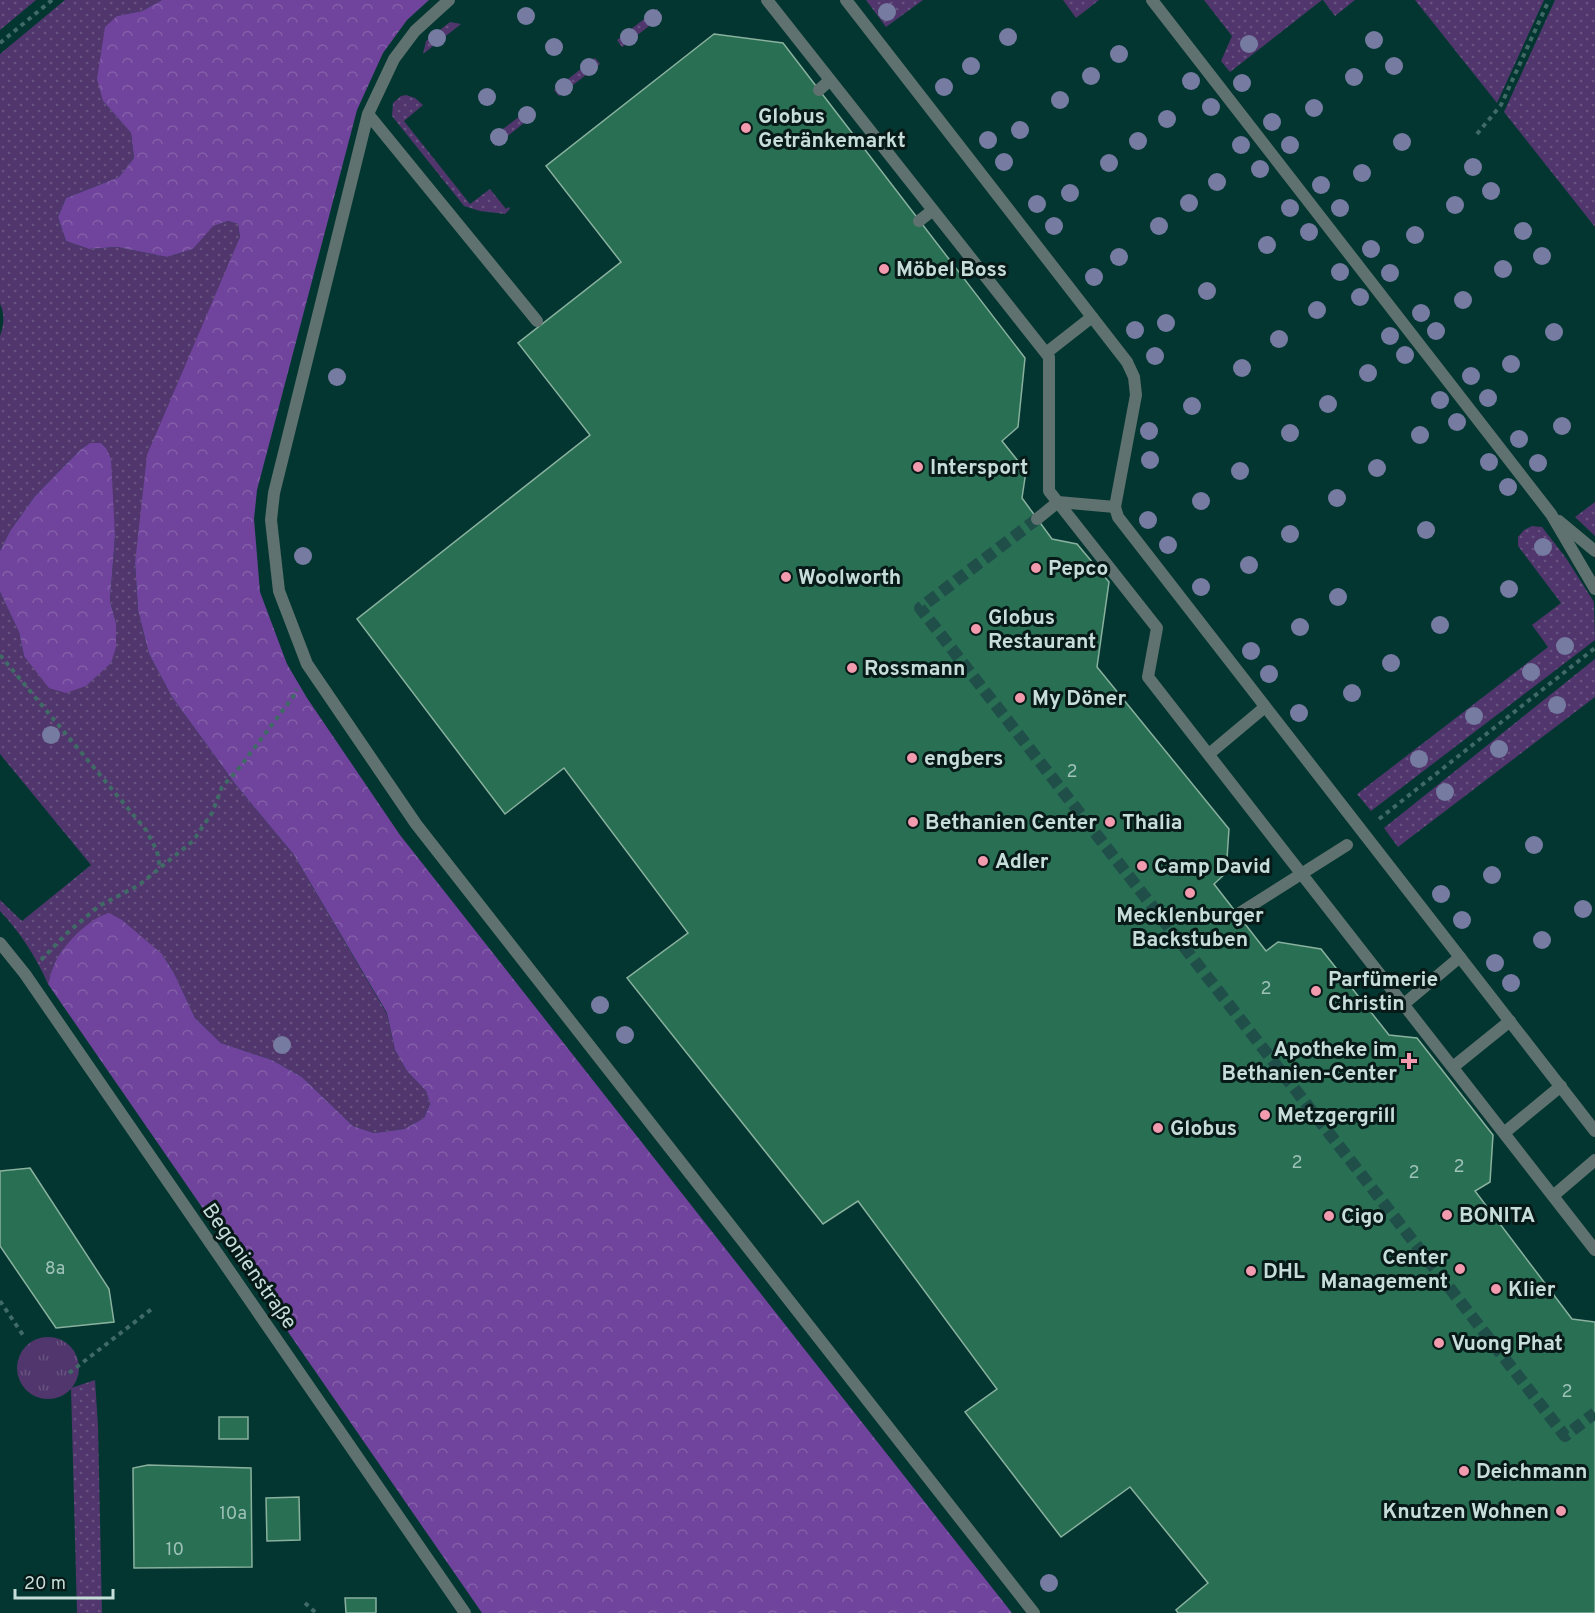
<svg xmlns="http://www.w3.org/2000/svg" width="1595" height="1613" viewBox="0 0 1595 1613" font-family="Overpass,sans-serif">
	<style>
		.grass { fill: url(#grass-dots) }
		.forest { fill: url(#forest-crowns) }
		.park { fill: url(#park-tufts) }
		.building { fill: #286f54; stroke: #89b19e; stroke-width: 1.5 }
		.lines { fill: none; stroke-linecap: round; stroke-linejoin: round }
		.street-tunnel { stroke: #204f4a; stroke-width: 12; stroke-dasharray: 12 6; stroke-linecap: butt }
		.path { stroke: #406a66; stroke-width: 4; stroke-dasharray: 4.5 4.5; stroke-linecap: butt }
		.lane { stroke: #60726f; stroke-width: 12 }
		.street { stroke: #60726f; stroke-width: 12 }
		.tree { fill: #767ca1 }
		.poi-dot { fill: #f29aae; stroke: #071a18; stroke-width: 2 }
		.labels { text-anchor: middle; stroke-width: 6; stroke-linejoin: round; paint-order: stroke }
		.number-label { font-size: 18px; fill: #9ec2b8 }
		.poi-label { font-size: 21px; font-weight: bold; fill: #c6ddd9; stroke: #071a18; text-anchor: start }
		.street-label { font-size: 21px; fill: #c6ddd9; stroke: #071a18 }
	</style>
	<defs>
		<pattern id="grass-dots" width="8" height="8" patternUnits="userSpaceOnUse" patternTransform="scale(1.5)"><rect width="8" height="8" fill="#50366c"/><path d="M2 2h.1M6 6h.1" fill="none" stroke="#685380" stroke-width="1.8" stroke-linecap="round"/></pattern>
		<pattern id="forest-crowns" width="20" height="18" patternUnits="userSpaceOnUse" patternTransform="scale(1.5)"><rect width="20" height="18" fill="#70449c"/><path d="M2 6a3 3 0 1 1 6 0M12 15a3 3 0 1 1 6 0" fill="none" stroke="#835fa9"/></pattern>
		<pattern id="park-tufts" width="24" height="20" patternUnits="userSpaceOnUse" patternTransform="scale(1.5)"><rect width="24" height="20" fill="#50366c"/><path d="M3 7l-1-3M5 7V3M7 7l1-3M15 17l-1-3M17 17v-4M19 17l1-3" fill="none" stroke="#685380"/></pattern>
	</defs>
	<rect width="100%" height="100%" fill="#033631"/>
	<path class="grass" d="M0,0h36l-36,30z
		M65,0h97l-20,11 -25,5 -14,85 28,32 3,25 -15,19 -53,21 -8,19 8,24 23,8 28,-2 50,10 26,-8 19,-23 16,-5 10,3 2,13 -105,326 3,47 11,44 23,43 64,88 58,70 93,159 8,36 12,21 19,20 4,13 -6,14 -20,11 -30,4 -21,-7 -51,-49 -30,-17 -51,-17 -26,-25 -21,-45 -12,-19 -108,10 -6,20c-12,-27 -28,-52 -48,-73v-11l22,21 69,-56 -91,-111v-162l19,40 5,24 92,-33 -6,-22 5,-65 -9,-88 -5,-5h-11l-9,6 -46,47 -25,35 -10,20v-215c4,-11 5,-22 0,-32v-250z
		M866,0h57l-37,27z
		M1063,0h36l-23,18z
		M1204,0h118l-92,72 -9,-11 11,-25z
		M1323,0h32l-20,16z
		M1415,0h129l-47,103z
		M1555,0h40v227l-91,-115z
		M657,9l5,7 -40,31 -5,-7z
		M450,22l11,2 -38,30 3,-13z
		M595,58l5,6 -41,32 -5,-6z
		M406,95l9,3 8,7 -19,16 66,83 20,-15 16,20 3,-2 1,2 -5,5 -25,-3 -16,-5 -72,-90 1,-13 8,-7z
		M529,109l5,6 -39,31 -5,-7z
		M1595,502v34l-20,-19z
		M1532,526l10,1 24,31 28,44 1,38 -224,171 -14,-17 191,-147 -16,-22 29,-22 -43,-57v-9l6,-7z
		M1595,659v38l-197,150 -14,-19z
		M95,1380l3,46 4,187h-25l-6,-225z"/>
	<path class="forest" d="M162,0h267l-22,20 -24,33 -26,57 -100,380 -3,29 6,73 27,72 20,34 93,137 612,778h-530l-434,-629c2,-6 3,-13 6,-19 8,-19 35,-47 55,-52l13,7 40,34 12,19 21,45 26,25 51,17 30,17 51,49 21,7 30,-4 20,-11 6,-14 -4,-13 -19,-20 -12,-21 -8,-37 -93,-158 -58,-70 -64,-88 -23,-43 -11,-44 -3,-47 12,-108 93,-218 -2,-13 -10,-3 -15,5 -20,23 -26,8 -50,-10 -28,2 -23,-8 -8,-24 8,-19 53,-21 15,-19 -3,-25 -28,-32 -6,-22 8,-52 12,-11 25,-5z
		M90,443h11l5,5 5,11 4,77 -5,65 6,22v24l-5,16 -25,23 -20,7 -17,-5 -25,-32 -5,-24 -19,-40v-41l10,-20 25,-35 46,-47z"/>
	<path class="park" d="M17 1368a31 31 0 1 1 62 0a31 31 0 1 1-62 0Z"/>
	<path class="building" d="M714,34l69,9 242,315 -7,69 -16,14 24,30 -4,27 30,41 25,5 32,38 -12,85 132,162 -3,44 -12,11 52,67 12,-9 43,7 68,86 28,3 76,97 -3,47 -15,9 97,128 23,3v291h-417l-2,-3 32,-27 -78,-96 -69,50 -96,-125 32,-23 -139,-188 -35,23 -196,-246 61,-45 -124,-165 -59,46 -148,-195 233,-184 -72,-92 103,-81 -75,-96z
		M30,1168l79,121 5,33 -58,6 -56,-82v-75z
		M219,1417h29v22h-29z
		M148,1465l103,3 1,99 -118,1 -1,-100z
		M299,1497l1,43 -33,1 -1,-43z
		M345,1598h31v15h-30z"/>
	<g class="lines">
		<path class="street-tunnel" d="M1037,519l-117,89 645,828 30,-23"/>
		<path class="path" d="M0,43l52,-43
			M1477,134l24,-29 48,-105
			M0,655l146,175 11,21 3,17
			M1379,819l216,-171
			M41,960l26,-27 32,-27 40,-21 54,-44 19,-28 10,-26 14,-15 57,-75 4,-8
			M0,1301l25,37
			M69,1373l84,-65
			M305,1603l11,10"/>
		<path class="lane" d="M449,0l-34,31 -21,28 -26,55 -94,379 -3,27 8,71 28,73 109,160 618,789
			M846,0l281,362 7,15 2,18 -21,112 3,10 477,614
			M1152,0l399,514 44,75
			M368,114l169,207
			M1559,521l36,30"/>
		<path class="street" d="M767,0l282,357v134l108,137 -9,49 447,573
			M819,90l11,-10
			M919,221l14,-11
			M1046,353l46,-36
			M1037,519l21,-17 57,5
			M1209,754l56,-47
			M1238,914l109,-69
			M0,943l25,31 440,639
			M1404,1004l56,-47
			M1453,1067l57,-46
			M1504,1133l57,-47
			M1553,1196l42,-36"/>
	</g>
	<g class="tree">
		<circle cx="887" cy="12" r="9"/>
		<circle cx="526" cy="16" r="9"/>
		<circle cx="653" cy="18" r="9"/>
		<circle cx="629" cy="37" r="9"/>
		<circle cx="1008" cy="37" r="9"/>
		<circle cx="437" cy="38" r="9"/>
		<circle cx="1374" cy="40" r="9"/>
		<circle cx="1249" cy="44" r="9"/>
		<circle cx="554" cy="47" r="9"/>
		<circle cx="1119" cy="54" r="9"/>
		<circle cx="971" cy="66" r="9"/>
		<circle cx="1394" cy="66" r="9"/>
		<circle cx="589" cy="67" r="9"/>
		<circle cx="1091" cy="76" r="9"/>
		<circle cx="1354" cy="77" r="9"/>
		<circle cx="1191" cy="81" r="9"/>
		<circle cx="1242" cy="83" r="9"/>
		<circle cx="564" cy="87" r="9"/>
		<circle cx="944" cy="87" r="9"/>
		<circle cx="487" cy="97" r="9"/>
		<circle cx="1060" cy="100" r="9"/>
		<circle cx="1211" cy="107" r="9"/>
		<circle cx="1314" cy="108" r="9"/>
		<circle cx="527" cy="115" r="9"/>
		<circle cx="1167" cy="119" r="9"/>
		<circle cx="1272" cy="122" r="9"/>
		<circle cx="1020" cy="130" r="9"/>
		<circle cx="499" cy="137" r="9"/>
		<circle cx="988" cy="140" r="9"/>
		<circle cx="1138" cy="141" r="9"/>
		<circle cx="1402" cy="142" r="9"/>
		<circle cx="1241" cy="145" r="9"/>
		<circle cx="1290" cy="145" r="9"/>
		<circle cx="1004" cy="162" r="9"/>
		<circle cx="1109" cy="163" r="9"/>
		<circle cx="1473" cy="167" r="9"/>
		<circle cx="1260" cy="169" r="9"/>
		<circle cx="1362" cy="173" r="9"/>
		<circle cx="1217" cy="182" r="9"/>
		<circle cx="1321" cy="185" r="9"/>
		<circle cx="1491" cy="191" r="9"/>
		<circle cx="1070" cy="193" r="9"/>
		<circle cx="1189" cy="203" r="9"/>
		<circle cx="1037" cy="204" r="9"/>
		<circle cx="1455" cy="205" r="9"/>
		<circle cx="1290" cy="208" r="9"/>
		<circle cx="1340" cy="208" r="9"/>
		<circle cx="1054" cy="226" r="9"/>
		<circle cx="1159" cy="226" r="9"/>
		<circle cx="1523" cy="231" r="9"/>
		<circle cx="1309" cy="232" r="9"/>
		<circle cx="1415" cy="235" r="9"/>
		<circle cx="1267" cy="245" r="9"/>
		<circle cx="1371" cy="249" r="9"/>
		<circle cx="1542" cy="256" r="9"/>
		<circle cx="1119" cy="257" r="9"/>
		<circle cx="1503" cy="269" r="9"/>
		<circle cx="1340" cy="272" r="9"/>
		<circle cx="1390" cy="273" r="9"/>
		<circle cx="1094" cy="277" r="9"/>
		<circle cx="1207" cy="291" r="9"/>
		<circle cx="1360" cy="297" r="9"/>
		<circle cx="1463" cy="300" r="9"/>
		<circle cx="1317" cy="310" r="9"/>
		<circle cx="1421" cy="313" r="9"/>
		<circle cx="1166" cy="323" r="9"/>
		<circle cx="1135" cy="330" r="9"/>
		<circle cx="1436" cy="331" r="9"/>
		<circle cx="1554" cy="332" r="9"/>
		<circle cx="1390" cy="336" r="9"/>
		<circle cx="1279" cy="339" r="9"/>
		<circle cx="1405" cy="355" r="9"/>
		<circle cx="1155" cy="356" r="9"/>
		<circle cx="1511" cy="364" r="9"/>
		<circle cx="1242" cy="368" r="9"/>
		<circle cx="1368" cy="373" r="9"/>
		<circle cx="1471" cy="376" r="9"/>
		<circle cx="337" cy="377" r="9"/>
		<circle cx="1488" cy="398" r="9"/>
		<circle cx="1440" cy="400" r="9"/>
		<circle cx="1328" cy="404" r="9"/>
		<circle cx="1192" cy="406" r="9"/>
		<circle cx="1457" cy="422" r="9"/>
		<circle cx="1562" cy="426" r="9"/>
		<circle cx="1149" cy="431" r="9"/>
		<circle cx="1290" cy="433" r="9"/>
		<circle cx="1420" cy="435" r="9"/>
		<circle cx="1519" cy="439" r="9"/>
		<circle cx="1150" cy="460" r="9"/>
		<circle cx="1489" cy="462" r="9"/>
		<circle cx="1538" cy="463" r="9"/>
		<circle cx="1377" cy="468" r="9"/>
		<circle cx="1240" cy="471" r="9"/>
		<circle cx="1508" cy="487" r="9"/>
		<circle cx="1337" cy="498" r="9"/>
		<circle cx="1201" cy="501" r="9"/>
		<circle cx="1148" cy="520" r="9"/>
		<circle cx="1426" cy="530" r="9"/>
		<circle cx="1290" cy="534" r="9"/>
		<circle cx="1168" cy="545" r="9"/>
		<circle cx="1543" cy="547" r="9"/>
		<circle cx="303" cy="556" r="9"/>
		<circle cx="1249" cy="565" r="9"/>
		<circle cx="1201" cy="587" r="9"/>
		<circle cx="1509" cy="589" r="9"/>
		<circle cx="1338" cy="597" r="9"/>
		<circle cx="1440" cy="625" r="9"/>
		<circle cx="1300" cy="627" r="9"/>
		<circle cx="1565" cy="646" r="9"/>
		<circle cx="1251" cy="651" r="9"/>
		<circle cx="1391" cy="663" r="9"/>
		<circle cx="1531" cy="672" r="9"/>
		<circle cx="1269" cy="674" r="9"/>
		<circle cx="1352" cy="693" r="9"/>
		<circle cx="1557" cy="705" r="9"/>
		<circle cx="1299" cy="713" r="9"/>
		<circle cx="1474" cy="716" r="9"/>
		<circle cx="51" cy="735" r="9"/>
		<circle cx="1499" cy="749" r="9"/>
		<circle cx="1419" cy="759" r="9"/>
		<circle cx="1445" cy="792" r="9"/>
		<circle cx="1534" cy="845" r="9"/>
		<circle cx="1492" cy="875" r="9"/>
		<circle cx="1441" cy="894" r="9"/>
		<circle cx="1583" cy="909" r="9"/>
		<circle cx="1462" cy="920" r="9"/>
		<circle cx="1542" cy="940" r="9"/>
		<circle cx="1495" cy="963" r="9"/>
		<circle cx="1511" cy="983" r="9"/>
		<circle cx="600" cy="1005" r="9"/>
		<circle cx="625" cy="1035" r="9"/>
		<circle cx="282" cy="1045" r="9"/>
		<circle cx="1049" cy="1583" r="9"/>
	</g>
	<g class="poi-dot">
		<circle cx="746" cy="128" r="6"/>
		<circle cx="884" cy="269" r="6"/>
		<circle cx="918" cy="467" r="6"/>
		<circle cx="1036" cy="568" r="6"/>
		<circle cx="786" cy="577" r="6"/>
		<circle cx="976" cy="629" r="6"/>
		<circle cx="852" cy="668" r="6"/>
		<circle cx="1020" cy="698" r="6"/>
		<circle cx="912" cy="758" r="6"/>
		<circle cx="913" cy="822" r="6"/>
		<circle cx="1110" cy="822" r="6"/>
		<circle cx="983" cy="861" r="6"/>
		<circle cx="1142" cy="866" r="6"/>
		<circle cx="1190" cy="893" r="6"/>
		<circle cx="1316" cy="991" r="6"/>
		<path d="M1406 1052h6v6h6v6h-6v6h-6v-6h-6v-6h6z"/>
		<circle cx="1265" cy="1115" r="6"/>
		<circle cx="1158" cy="1128" r="6"/>
		<circle cx="1447" cy="1215" r="6"/>
		<circle cx="1329" cy="1216" r="6"/>
		<circle cx="1460" cy="1269" r="6"/>
		<circle cx="1251" cy="1271" r="6"/>
		<circle cx="1496" cy="1289" r="6"/>
		<circle cx="1439" cy="1343" r="6"/>
		<circle cx="1464" cy="1471" r="6"/>
		<circle cx="1561" cy="1511" r="6"/>
	</g>
	<g class="labels">
		<g class="number-label">
			<text x="1072" y="777">2</text>
			<text x="1266" y="994">2</text>
			<text x="1297" y="1168">2</text>
			<text x="1459" y="1172">2</text>
			<text x="1414" y="1178">2</text>
			<text x="55" y="1274">8a</text>
			<text x="1567" y="1397">2</text>
			<text x="233" y="1519">10a</text>
			<text x="175" y="1555">10</text>
		</g>
		<g class="poi-label">
			<text x="758" y="123">Globus<tspan x="758" dy="24">Getränkemarkt</tspan></text>
			<text x="896" y="276">Möbel Boss</text>
			<text x="930" y="474">Intersport</text>
			<text x="1048" y="575">Pepco</text>
			<text x="798" y="584">Woolworth</text>
			<text x="988" y="624">Globus<tspan x="988" dy="24">Restaurant</tspan></text>
			<text x="864" y="675">Rossmann</text>
			<text x="1032" y="705">My Döner</text>
			<text x="924" y="765">engbers</text>
			<text x="925" y="829">Bethanien Center</text>
			<text x="1122" y="829">Thalia</text>
			<text x="995" y="868">Adler</text>
			<text x="1154" y="873">Camp David</text>
			<text x="1190" y="922" text-anchor="middle">Mecklenburger<tspan x="1190" dy="24">Backstuben</tspan></text>
			<text x="1328" y="986">Parfümerie<tspan x="1328" dy="24">Christin</tspan></text>
			<text x="1397" y="1056" text-anchor="end">Apotheke im<tspan x="1397" dy="24">Bethanien-Center</tspan></text>
			<text x="1277" y="1122">Metzgergrill</text>
			<text x="1170" y="1135">Globus</text>
			<text x="1459" y="1222">BONITA</text>
			<text x="1341" y="1223">Cigo</text>
			<text x="1448" y="1264" text-anchor="end">Center<tspan x="1448" dy="24">Management</tspan></text>
			<text x="1263" y="1278">DHL</text>
			<text x="1508" y="1296">Klier</text>
			<text x="1451" y="1350">Vuong Phat</text>
			<text x="1476" y="1478">Deichmann</text>
			<text x="1549" y="1518" text-anchor="end">Knutzen Wohnen</text>
		</g>
		<g class="street-label">
			<text transform="translate(250 1266) rotate(55)" y="7">Begonienstraße</text>
		</g>
	</g>
	<path d="M15 1589v9h98v-9" fill="none" stroke="#c6ddd9" stroke-width="3"/>
	<text x="24" y="1589" font-size="18" fill="#c6ddd9" stroke="#071a18" stroke-width="4.5" paint-order="stroke">20 m</text>
</svg>
